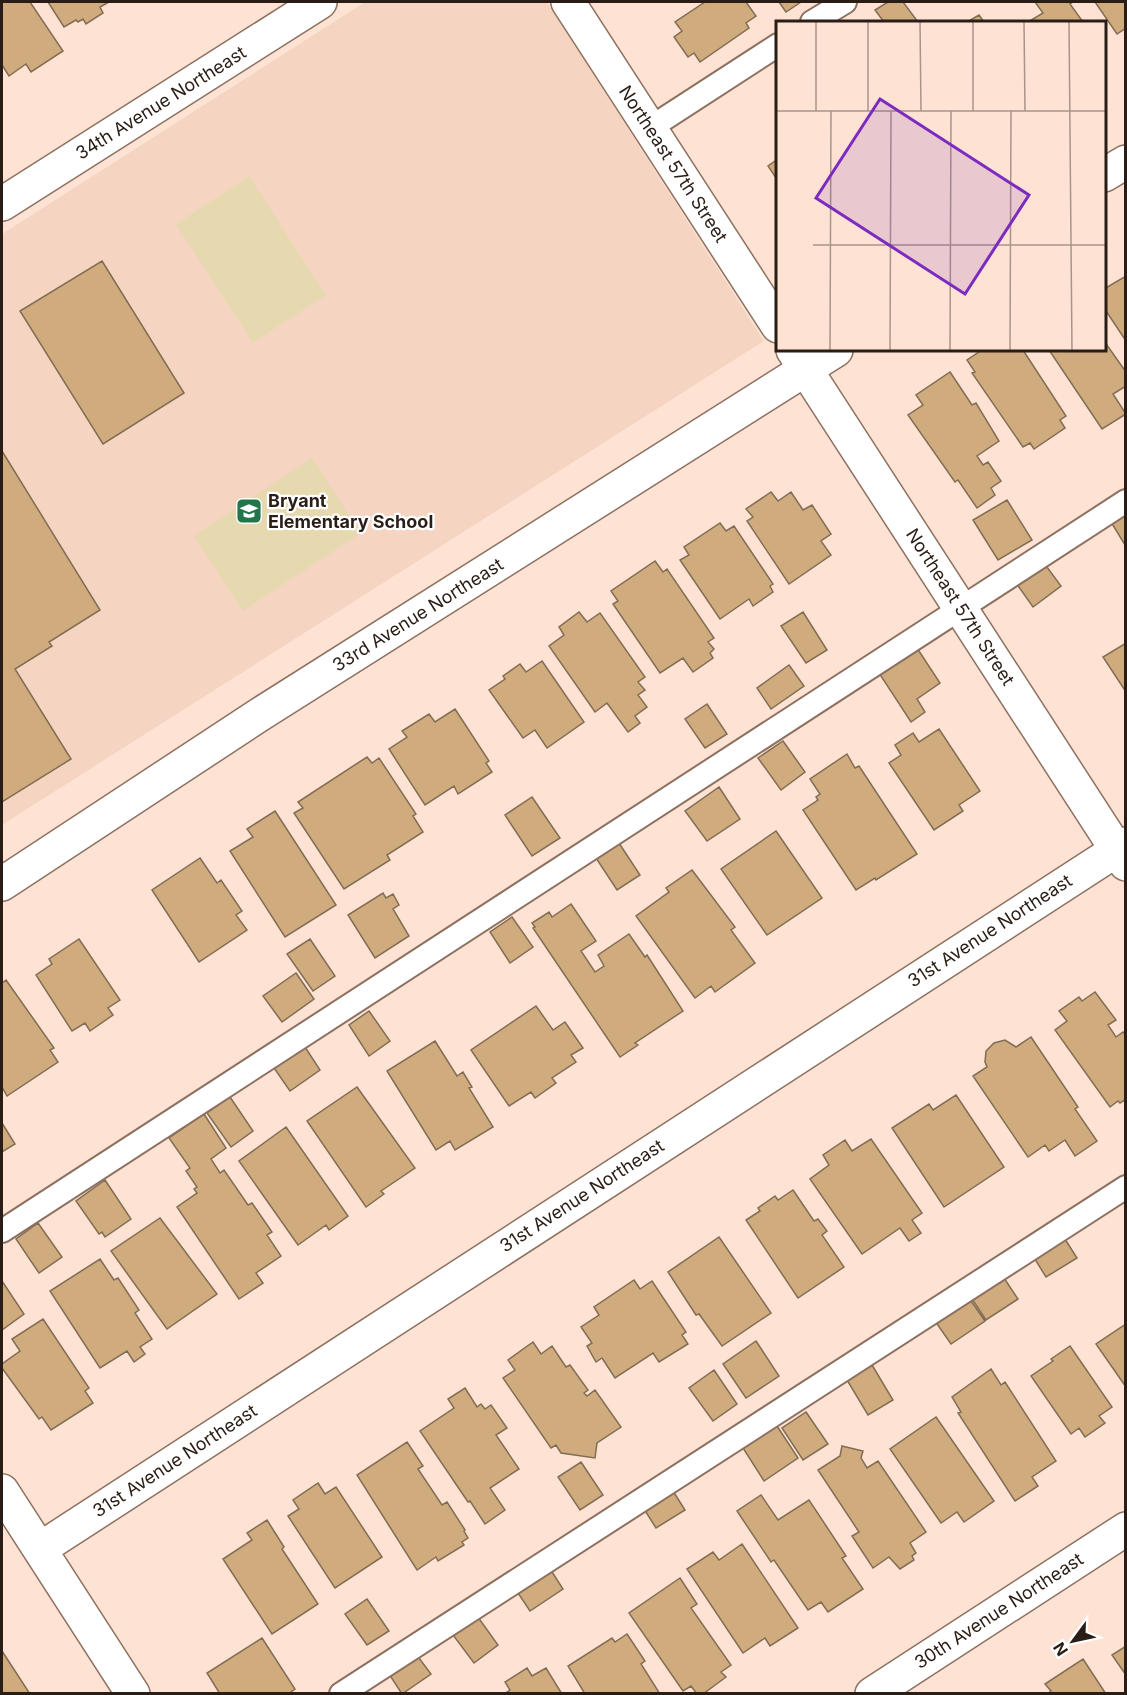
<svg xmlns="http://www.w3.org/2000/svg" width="1127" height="1695" viewBox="0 0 1127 1695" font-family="Inter,sans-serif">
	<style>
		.built { fill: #f5d5c2 }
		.green { fill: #e6d9af }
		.building { fill: #d0ab7e; stroke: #816d53; stroke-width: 1.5 }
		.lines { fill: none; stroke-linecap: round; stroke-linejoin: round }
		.service-casing { stroke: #8d705f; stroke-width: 26 }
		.minor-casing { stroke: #8d705f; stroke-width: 36 }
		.service { stroke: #fff; stroke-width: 22 }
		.minor { stroke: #fff; stroke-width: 33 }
		.labels { text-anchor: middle; stroke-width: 4.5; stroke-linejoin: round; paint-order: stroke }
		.street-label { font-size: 18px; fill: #291d16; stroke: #fff }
		.poi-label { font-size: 18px; font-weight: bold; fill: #291d16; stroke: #fff; text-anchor: start }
		.inset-road { fill: none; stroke: #a99488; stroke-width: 1.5 }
		.view { fill: #7b2cbf; fill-opacity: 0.15; stroke: #7b2cbf; stroke-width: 3 }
		.inset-edge { fill: none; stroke: #291d16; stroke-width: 3 }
	</style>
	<rect width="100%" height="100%" fill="#fee3d4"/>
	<path class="built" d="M365,2h182l217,339 -762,484v-591z"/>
	<path class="green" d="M249,176l77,119 -73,48 -77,-119z
		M312,458l49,75 -118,78 -49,-75z"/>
	<path class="building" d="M2,2h28l33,49 -32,21 -5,-8 -17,12 -7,-11z
		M48,2h61l-9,5 3,6 -17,11 -3,-5 -5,3 -2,-2 -12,7z
		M705,2h41l10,14 -10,7 3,5 -49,34 -6,-9 -6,4 -14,-20 8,-6 -7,-9z
		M779,2h22l-15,10z
		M888,2h15l15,20h-34l-9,-12z
		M1035,2h38l-3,2 13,18h-55l15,-9z
		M1095,2h31v26l-9,6z
		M979,15l5,7h-17z
		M778,159v22l-10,-15z
		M102,261l82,132 -81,51 -83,-133z
		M1126,276v65l-22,-33v-19z
		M1104,341l22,31v14l-13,8 13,20 -24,15 -53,-79h55z
		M982,350h41l43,66 -6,4 5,8 -31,21 -4,-6 -7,4 -51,-74 3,-1 -8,-12z
		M950,372l22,33 4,-2 23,38 -22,15 6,9 5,-3 13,19 -10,7 4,7 -18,13 -19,-28 -3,2 -47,-67 15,-10 -7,-10z
		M2,451l98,159 -51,32 3,4 -37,23 56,90 -69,43z
		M771,492l7,9 13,-9 12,18 9,-5 19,29 -10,7 10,14 -42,29 -42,-63 6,-4 -7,-8z
		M1007,500l25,40 -34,20 -25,-40z
		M1126,512l-1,33 -14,-23z
		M720,523l6,8 8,-5 39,58 -3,2 3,6 -20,14 -4,-7 -29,20 -40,-59 9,-5 -5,-8z
		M655,561l8,11 4,-3 47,69 -6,4 6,7 -4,4 3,5 -20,14 -10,-14 -23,15 -47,-69 5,-3 -7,-10z
		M1044,563l17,23 -28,21 -17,-24z
		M579,612l8,10 13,-9 45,64 -7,5 7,8 -7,5 9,12 -12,9 5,7 -12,9 -21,-29 -12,9 -46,-66 15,-11 -5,-8z
		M803,612l24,38 -21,13 -25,-37z
		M1126,643v49l-23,-35z
		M917,648l23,35 -23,16 8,13 -14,10 -32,-49z
		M542,661l42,61 -37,26 -12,-18 -12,8 -34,-48 16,-11 -2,-3 17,-12 6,8z
		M789,665l15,21 -33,23 -14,-21z
		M707,704l20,30 -22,14 -20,-29z
		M455,709l34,52 -3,2 6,9 -34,22 -4,-8 -29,19 -36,-56 18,-12 -5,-6 27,-17 6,8z
		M939,729l41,62 -21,14 4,6 -29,19 -45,-67 12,-8 -6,-10 18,-12 6,9z
		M783,741l22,31 -24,18 -23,-32z
		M847,754l8,14 4,-2 58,88 -41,26 -1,-2 -19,12 -53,-80 15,-10 -2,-3 4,-3 -10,-15z
		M367,757l5,6 7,-5 37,56 -3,2 10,16 -36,23 3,5 -46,29 -50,-76 9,-5 -5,-6z
		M719,787l21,32 -33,22 -22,-30z
		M532,797l28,41 -28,18 -27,-41z
		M275,811l61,94 -51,32 -55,-86 23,-14 -6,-8z
		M776,831l46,67 -55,37 -46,-66z
		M619,843l21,32 -23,15 -21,-32z
		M200,858l17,25 4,-3 21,31 -6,4 11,15 -48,32 -47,-72z
		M692,870l43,57 -4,3 24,33 -40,29 -4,-6 -16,12 -59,-82 33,-24 -3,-4z
		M383,893l3,5 7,-4 6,11 -6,4 16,27 -34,22 -27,-43z
		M571,904l25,37 -15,10 14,21 9,-6 -6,-11 31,-21 16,23 2,-2 36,56 -48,32 3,2 -18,12 -87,-129 2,-1 -3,-4 17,-11 3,5z
		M512,917l21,30 -23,16 -20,-31z
		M79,939l41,61 -12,8 5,7 -23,16 -5,-8 -13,8 -36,-56 16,-11 -3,-5z
		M310,939l25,37 -22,15 -26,-37z
		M296,973l18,26 -32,23 -19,-26z
		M6,980l48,68 -4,2 8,12 -51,34 -5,-9v-104z
		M1095,992l21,28 -8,5 8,12 7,-5 3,3v64l-6,4 -2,-2 -8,6 -55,-77 12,-9 -8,-10 20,-14 3,4z
		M536,1006l17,24 12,-8 18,26 -12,7 5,7 -24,16 4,5 -21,15 -4,-6 -22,14 -38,-56z
		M369,1011l21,30 -21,15 -20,-31z
		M1031,1037l47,70 -3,2 22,32 -22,15 -10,-16 -16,11 -4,-6 -17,12 -55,-81 14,-9 -2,-5 1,-11 8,-8 11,-3 11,7z
		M435,1041l22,35 6,-4 9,15 -3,1 24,39 -38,23 -5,-9 -14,9 -49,-79z
		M305,1047l15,23 -30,21 -16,-23z
		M357,1087l58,81 -34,23 3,3 -18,13 -59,-86z
		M956,1095l48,72 -60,40 -52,-79 37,-24 4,6z
		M230,1097l23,34 -22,16 -24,-34z
		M204,1114l22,34 -15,11 9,14 4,-3 24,35 4,-2 20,29 -5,3 14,21 -25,17 7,10 -24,16 -62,-92 20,-14 -3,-4 3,-2 -11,-16 4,-3 -21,-30z
		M2,1123l13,21 -13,8z
		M286,1127l62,89 -19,14 -3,-5 -28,20 -59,-84z
		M871,1139l51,74 -10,7 9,13 -12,8 -9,-13 -38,26 -52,-75 19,-14 -6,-10 22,-15 7,11z
		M105,1180l26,39 -26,18 -3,-5 -3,2 -23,-33z
		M793,1190l21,31 4,-2 9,12 -5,4 22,32 -46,31 -52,-78 14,-9 -2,-3 17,-12 3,4z
		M160,1218l57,76 -50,35 -56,-78z
		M38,1223l24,34 -23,16 -23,-34z
		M1063,1236l14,22 -31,19 -13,-21z
		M719,1237l52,76 -49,33 -23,-32 -3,1 -28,-43z
		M100,1259l14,21 4,-2 21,32 -4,3 17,26 -12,8 5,7 -11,8 -7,-11 -27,17 -50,-77z
		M1002,1275l16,24 -32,21 -16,-24z
		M634,1280l6,9 12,-8 34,51 -4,3 6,9 -29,18 -6,-9 -38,25 -13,-20 -6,4 -9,-16 5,-3 -11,-16 18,-12 -5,-8z
		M2,1281l22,33 -22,16z
		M969,1298l16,23 -34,23 -16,-23z
		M43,1319l46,69 -4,3 8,12 -42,27 -9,-13 -3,2 -37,-51v-4l18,-13 -8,-12z
		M1126,1324v63l-30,-43z
		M756,1341l23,35 -33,22 -23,-34z
		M533,1342l8,12 11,-8 14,21 4,-2 18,25 -4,3 3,3 8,-6 26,37 -24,16 -2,15 -34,-5 -5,-8 -5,3 -48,-70 12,-8 -7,-10z
		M1070,1346l42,61 -13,9 6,7 -20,14 -6,-9 -8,6 -40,-58 22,-15 -2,-2z
		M872,1365l21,35 -25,15 -21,-35z
		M991,1369l10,16 4,-3 51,79 -24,16 6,9 -23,15 -57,-88 3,-1 -9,-15z
		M714,1370l23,34 -24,17 -24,-33z
		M465,1388l12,19 4,-3 4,5 6,-4 16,23 -11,7 23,34 -29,19 15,22 -20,14 -15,-23 -2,1 -48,-71 34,-23 -6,-9z
		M806,1412l22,32 -25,16 -21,-32z
		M936,1417l58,84 -30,21 -7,-10 -16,11 -51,-74z
		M777,1426l21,32 -34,23 -21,-33z
		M407,1442l16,24 -5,3 24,36 5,-3 18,28 -1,1 4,7 -6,4 2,3 -26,16 -2,-4 -19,13 -60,-95z
		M842,1446l21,5 -2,7 6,10 11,-7 48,71 -16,11 6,10 -4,3 2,4 -14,9 -11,-12 -16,11 -21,-32 7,-4 -41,-62 22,-14z
		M581,1462l22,33 -23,15 -22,-33z
		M318,1483l7,11 11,-7 46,70 -47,31 -47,-72 11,-7 -6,-9z
		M673,1491l12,19 -29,18 -12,-19z
		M761,1495l17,25 31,-20 37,56 -4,2 21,31 -35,23 -7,-10 -13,8 -34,-50 -3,2 -34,-51z
		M267,1520l17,27 -2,2 36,55 -46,30 -49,-75 29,-19 -5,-7z
		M742,1544l56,84 -28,18 -5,-8 -22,15 -56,-84 26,-17 6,8z
		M547,1564l16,25 -33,22 -16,-24z
		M680,1578l17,26 -6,4 40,57 -10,7 5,5 -23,17h-6l-6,-8 -8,5 -54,-78z
		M367,1599l22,32 -22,14 -22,-31z
		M475,1613l23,32 -24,18 -24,-32z
		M627,1634l18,27 -4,3 19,30h-75l-17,-28 44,-28 3,4z
		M262,1638l33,51 -7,5h-68l-13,-21z
		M1126,1646v29l-14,-20z
		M2,1651l28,43h-28z
		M416,1654l15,20 -29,20 -13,-20z
		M1083,1659l23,35h-59l4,-3 -6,-7z
		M527,1668l5,8 14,-8 16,26h-58l6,-4 -5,-8z"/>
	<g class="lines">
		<defs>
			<path id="service" d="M812,22l33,-20
				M650,128l128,-83
				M2,1231l1124,-730
				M341,1694l785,-507"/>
			<path id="minor" d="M568,2l210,324
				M1104,175l22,-13
				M2,204l318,-202
				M793,350l333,514
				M2,884l257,-169 577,-365
				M2,1491l131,203
				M40,1549l1086,-705
				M872,1694l254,-165"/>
		</defs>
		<use href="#service" class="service-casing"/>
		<use href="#minor" class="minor-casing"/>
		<use href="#service" class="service"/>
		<use href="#minor" class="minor"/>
	</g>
	<defs>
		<symbol id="school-square" viewBox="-11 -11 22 22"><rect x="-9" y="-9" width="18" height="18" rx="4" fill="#22774a" stroke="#fff"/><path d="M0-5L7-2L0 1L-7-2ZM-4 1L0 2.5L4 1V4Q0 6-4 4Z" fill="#fff"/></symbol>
	</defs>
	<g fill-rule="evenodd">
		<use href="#school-square" x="234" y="496" width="30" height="30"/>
	</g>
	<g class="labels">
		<g class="street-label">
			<text transform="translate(161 103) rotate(-32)" y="6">34th Avenue Northeast</text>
			<text transform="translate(673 164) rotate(57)" y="6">Northeast 57th Street</text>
			<text transform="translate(960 607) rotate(57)" y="6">Northeast 57th Street</text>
			<text transform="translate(418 615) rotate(-32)" y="6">33rd Avenue Northeast</text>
			<text transform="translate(990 931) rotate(-33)" y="6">31st Avenue Northeast</text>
			<text transform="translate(582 1196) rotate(-33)" y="6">31st Avenue Northeast</text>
			<text transform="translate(175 1461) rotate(-33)" y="6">31st Avenue Northeast</text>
			<text transform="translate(999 1611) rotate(-33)" y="6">30th Avenue Northeast</text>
		</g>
		<g class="poi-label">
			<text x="268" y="507">Bryant<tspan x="268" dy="21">Elementary School</tspan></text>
		</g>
	</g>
	<g transform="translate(776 21)">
		<rect width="330" height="330" fill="#fee3d4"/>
		<path class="inset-road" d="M40,0v90M92,0v90M144,0l1,90M197,0v90M248,0l1,90M293,0l3,330M0,90h330M37,224h293M54,330l1,-240M114,330l1,-240M174,330l1,-240M234,330l1,-240"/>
		<path class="view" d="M104,78l149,96 -64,99 -149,-96z"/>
		<rect width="330" height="330" class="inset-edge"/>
	</g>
	<rect width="1127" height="1695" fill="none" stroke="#291d16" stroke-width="6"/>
	<g transform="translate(1073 1641) rotate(237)" stroke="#ffffff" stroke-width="4.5" paint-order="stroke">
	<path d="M0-4.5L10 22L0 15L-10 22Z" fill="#291d16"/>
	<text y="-9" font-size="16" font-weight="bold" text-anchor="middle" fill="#291d16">N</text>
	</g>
</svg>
